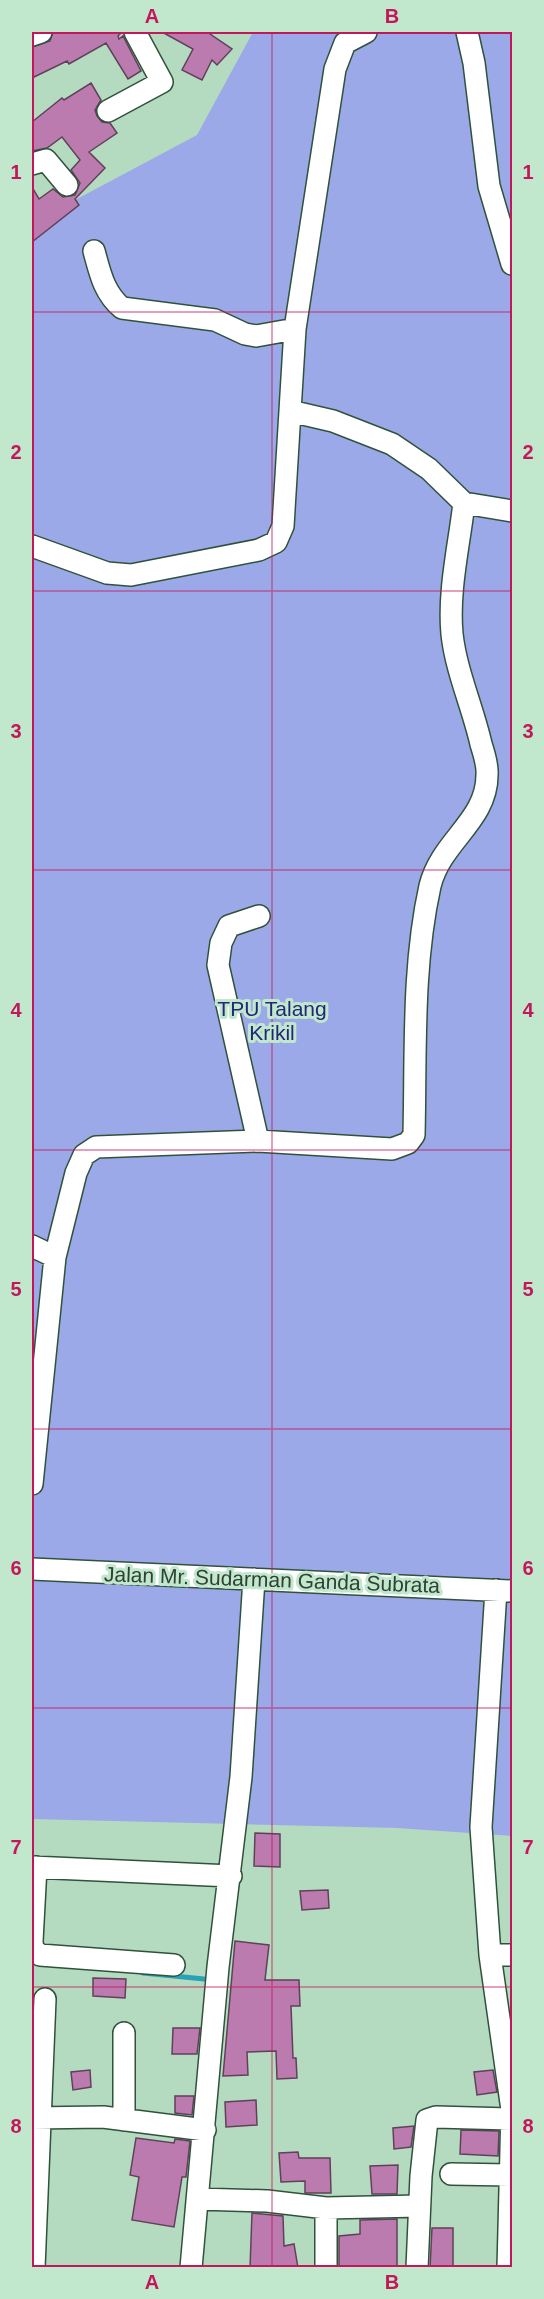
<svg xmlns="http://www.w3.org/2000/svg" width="544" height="2299" viewBox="0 0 544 2299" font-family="Helvetica,sans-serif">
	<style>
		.green { fill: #9ba9e8 }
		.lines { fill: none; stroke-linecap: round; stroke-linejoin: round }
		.stream { stroke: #29a2b8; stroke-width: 5 }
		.building { fill: #bb7baf; stroke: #60415a; stroke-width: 1.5 }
		.minor-casing { stroke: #30523b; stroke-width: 24 }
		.minor { stroke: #fff; stroke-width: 21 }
		.grid { fill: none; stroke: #c2185b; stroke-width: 1.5; stroke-opacity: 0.55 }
		.labels { text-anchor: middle; stroke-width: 6; stroke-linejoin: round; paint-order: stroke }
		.park-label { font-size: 21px; fill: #232779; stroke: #c1e8cc }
		.street-label { font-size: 21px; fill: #304035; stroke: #c1e8cc }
		.neatline { fill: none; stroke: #c2185b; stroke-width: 2 }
		.grid-label { font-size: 20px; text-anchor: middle; font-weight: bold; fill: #c2185b }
	</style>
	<rect width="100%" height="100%" fill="#b4dbbf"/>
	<path class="green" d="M253,32h259v1804l-115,-8 -365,-9v-1596l165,-88z"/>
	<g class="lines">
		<path class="stream" d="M143,1973l61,6"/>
	</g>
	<path class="building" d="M53,32h69l-4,4 1,3 4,-3 18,35 -13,8 -22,-36 -37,21 -2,-3 -35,17v-31l18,-6z
		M162,32h45l25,17 -15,16 -5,-5 -10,20 -20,-10 11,-21z
		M91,83l10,17 -6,10 2,6 5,6 8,1 7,10 -28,19 16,16 -30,31 4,6 -47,37v-55l7,12 14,-10 10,8 12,-2 5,-12 -9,-13 9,-10 -18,-23 -15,11 -15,3v-29l30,-24 2,2z
		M255,1833l25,1v33l-26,-1z
		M328,1890l1,18 -27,2 -2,-19z
		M235,1941l34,4 -4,35h34l1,26h-9l2,52h3l1,20 -20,1 -1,-28 -29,1 1,23 -25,1z
		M93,1978l33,1 -1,19 -32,-2z
		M173,2028h27l-3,26h-25z
		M90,2070l1,17 -18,3 -2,-18z
		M493,2070l4,22 -20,3 -3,-23z
		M175,2096h19l-2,19 -17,-2z
		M256,2100l1,25 -31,2 -1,-25z
		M414,2126l-3,21 -17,2 -1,-21z
		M461,2130l38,1 -1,25 -38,-2z
		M136,2138l38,5 1,-4 15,2 -4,36h-4l-8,50 -42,-7 7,-43 -9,-2z
		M298,2152l1,6h31l1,35h-26v-12l-24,1 -2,-29z
		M398,2165l-1,29h-25l-2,-28z
		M252,2213l31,3 1,30 10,-2 4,24h-48z
		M397,2219v49h-58v-32l21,-2v-14z
		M432,2228h21v40h-23z"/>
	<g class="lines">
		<defs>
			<path id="minor" d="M467,32l7,31 15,123 23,78
				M32,35l9,-3
				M108,111l54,-29 -27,-50
				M32,164l14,-4 21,25
				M94,251c6,22 10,42 28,57l93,12 30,14 11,2 39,-7
				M290,411l43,10 59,23 37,25 35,34 48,8
				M32,546l75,27 24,2 128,-25 17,-8 7,-16 12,-197 40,-260 10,-26 21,-11
				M258,1141l-40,-176 3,-22 8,-17 30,-10
				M32,1246l23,11
				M32,1484l23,-227 21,-84 8,-18 12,-8 162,-6 134,8 16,-6 6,-8c2,-82 -2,-168 16,-249 11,-45 57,-65 57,-111 1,-10 -3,-21 -6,-31 -8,-36 -25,-73 -29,-110 -4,-43 7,-88 12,-131
				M32,1569l480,22
				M496,1590l-15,237 9,128 22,155 -4,158
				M32,1867l199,9
				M32,1941l4,-74
				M32,1942l1,7 7,6 134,10
				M490,1955h22
				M124,2033v87
				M32,2118l71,-1 102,13
				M451,2174l60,1
				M198,2199l69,2 59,7 93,-2
				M34,2268l11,-269
				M191,2268l27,-301 23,-190 13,-198
				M326,2268v-60
				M417,2268l4,-92 6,-56 9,-3 76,2"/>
		</defs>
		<use href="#minor" class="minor-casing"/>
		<use href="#minor" class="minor"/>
	</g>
	<path class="grid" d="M272,32v2236M32,312h480M32,591h480M32,870h480M32,1150h480M32,1429h480M32,1708h480M32,1987h480"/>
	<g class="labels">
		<g class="park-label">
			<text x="272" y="1016">TPU Talang<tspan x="272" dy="24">Krikil</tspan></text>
		</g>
		<g class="street-label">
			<text transform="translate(272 1580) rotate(2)" y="7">Jalan Mr. Sudarman Ganda Subrata</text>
		</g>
	</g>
	<rect width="544" height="2299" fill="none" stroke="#c1e8cc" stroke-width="66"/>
	<rect x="33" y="33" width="478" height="2233" class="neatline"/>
	<g class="grid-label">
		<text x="152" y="23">A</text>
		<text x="392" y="23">B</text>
		<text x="16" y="179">1</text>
		<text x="528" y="179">1</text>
		<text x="16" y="459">2</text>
		<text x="528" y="459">2</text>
		<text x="16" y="738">3</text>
		<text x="528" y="738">3</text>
		<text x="16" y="1017">4</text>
		<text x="528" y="1017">4</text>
		<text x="16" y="1296">5</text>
		<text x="528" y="1296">5</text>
		<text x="16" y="1575">6</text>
		<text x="528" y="1575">6</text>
		<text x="16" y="1854">7</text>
		<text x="528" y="1854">7</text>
		<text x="16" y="2133">8</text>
		<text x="528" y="2133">8</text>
		<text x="152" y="2289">A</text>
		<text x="392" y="2289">B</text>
	</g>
</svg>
